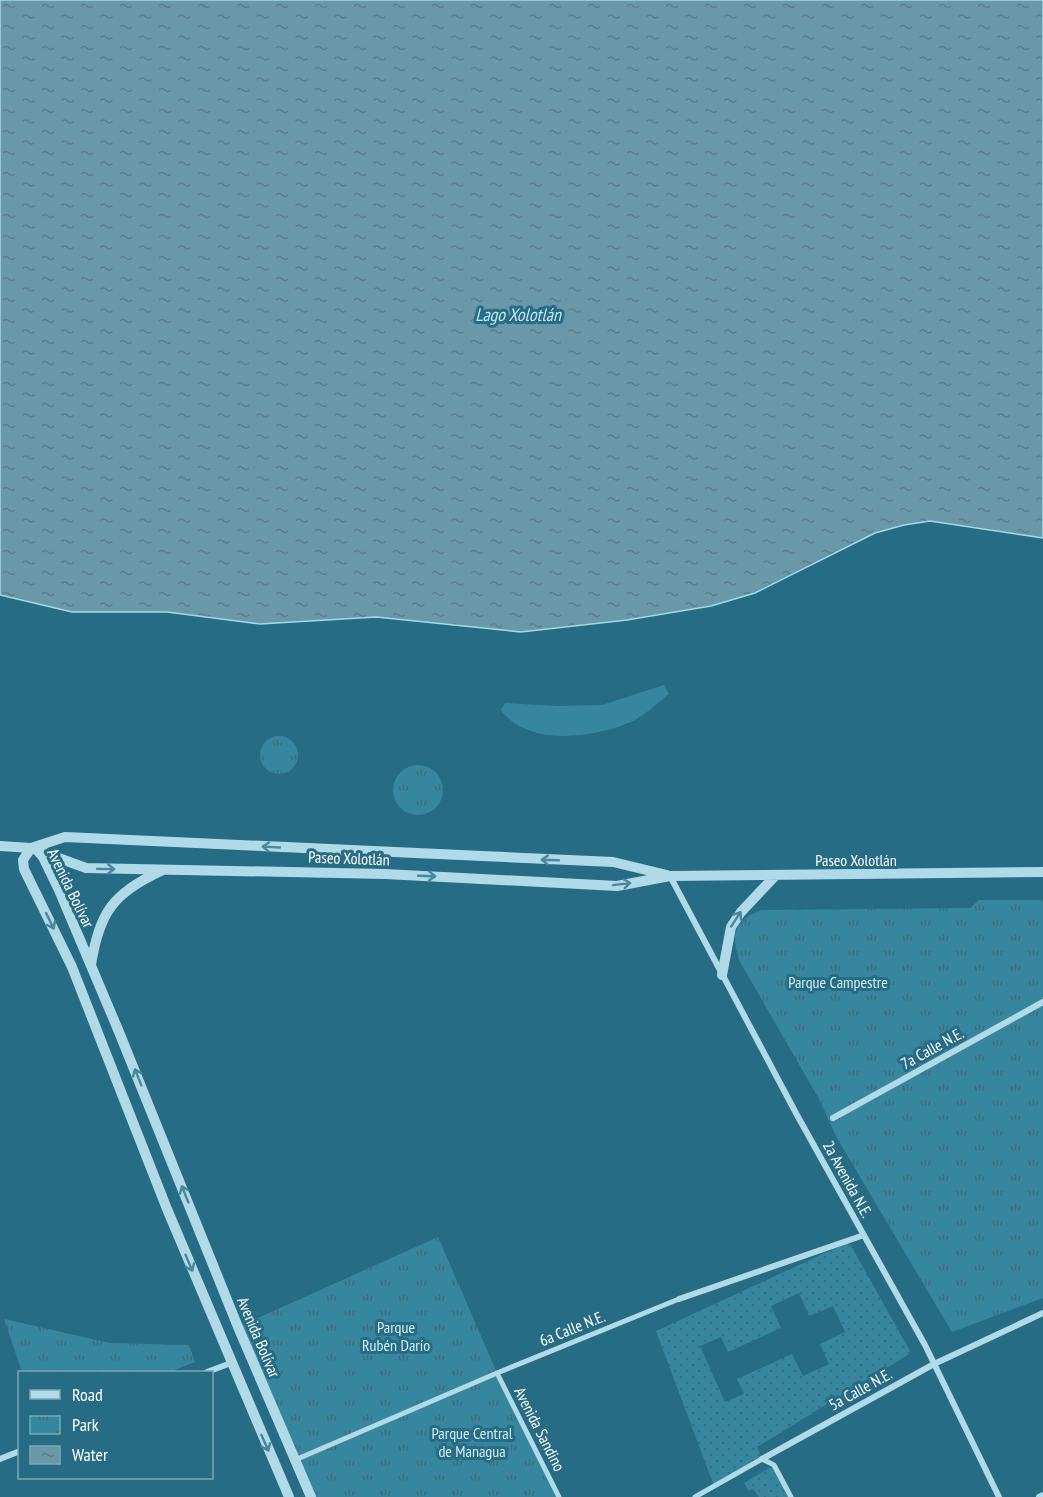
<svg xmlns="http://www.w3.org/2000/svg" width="1043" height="1497" viewBox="0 0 1043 1497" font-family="'PT Sans Narrow',sans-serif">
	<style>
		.grass { fill: url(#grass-dots); fill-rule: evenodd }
		.park { fill: url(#park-tufts) }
		.garden { fill: #3786a0 }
		.water { fill: url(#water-ripples); stroke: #a4d9e8; stroke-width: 1.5 }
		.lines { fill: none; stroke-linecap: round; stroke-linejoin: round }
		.pedestrian { stroke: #b0dae8; stroke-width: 5 }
		.minor { stroke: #b0dae8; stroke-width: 6 }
		.tertiary { stroke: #b0dae8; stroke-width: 10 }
		.oneway { stroke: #48889e }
		.labels { text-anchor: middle; stroke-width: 6; stroke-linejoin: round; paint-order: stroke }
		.street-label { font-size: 16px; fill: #fff; stroke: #266c85 }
		.park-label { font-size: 16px; fill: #d4eef6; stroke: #266c85 }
		.water-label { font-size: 18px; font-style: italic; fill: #c5e7f1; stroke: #266c85 }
	</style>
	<defs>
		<pattern id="grass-dots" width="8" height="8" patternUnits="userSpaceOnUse" patternTransform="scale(1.5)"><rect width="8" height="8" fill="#3786a0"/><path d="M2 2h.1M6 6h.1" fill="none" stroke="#406c7a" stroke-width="1.8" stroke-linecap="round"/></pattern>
		<pattern id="park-tufts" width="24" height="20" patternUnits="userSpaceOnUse" patternTransform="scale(1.5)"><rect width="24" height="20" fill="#3786a0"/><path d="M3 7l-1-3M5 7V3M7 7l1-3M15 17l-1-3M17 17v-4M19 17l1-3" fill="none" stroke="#406c7a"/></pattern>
		<pattern id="water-ripples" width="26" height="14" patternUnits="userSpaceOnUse" patternTransform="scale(1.5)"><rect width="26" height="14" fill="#6998a9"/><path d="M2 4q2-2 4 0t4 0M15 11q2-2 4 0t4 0" fill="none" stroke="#5f7d88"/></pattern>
	</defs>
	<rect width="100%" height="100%" fill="#266c85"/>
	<path class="grass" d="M849,1242l62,111 -154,94 5,12 -48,27 -58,-155zM799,1293l10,23 24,-10 12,26 -25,12 9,20 -26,12 -11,-22 -55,25 7,15 -19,8 -25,-56 21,-9 7,15 53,-24 -10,-22z
		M774,1465l17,32h-32l-6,-8 -4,2 -5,-8z"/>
	<path class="park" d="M260 755a19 19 0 1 1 38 0a19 19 0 1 1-38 0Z
		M393 790a25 25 0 1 1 50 0a25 25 0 1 1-50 0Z
		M979,900h63l1,3v395l-91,34 -115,-194 -18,-39 -80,-139c-8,-27 -5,-39 22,-50l209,-2z
		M438,1237l59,136 62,124h-248l-73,-170z
		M4,1319l106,24 79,2 6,17 -26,10h-147z"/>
	<path class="garden" d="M664,685l5,9c-12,9 -25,22 -38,28 -37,16 -104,25 -130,-12l4,-7 54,3 43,-1z"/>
	<path class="water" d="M0,0h1043v538l-113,-17 -26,4 -29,8 -120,60 -44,13 -84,14 -106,12 -145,-15 -116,7 -93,-12h-95l-72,-17z"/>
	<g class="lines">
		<path class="pedestrian" d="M497,1373l62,124
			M295,1460l202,-87 182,-74
			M695,1497l67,-38 12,6 17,32"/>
		<path class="minor" d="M670,876l127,239 128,230 74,152
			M833,1118l210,-116
			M679,1299l185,-64
			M207,1372l24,-9
			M0,1459l20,-8
			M762,1459l172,-95 109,-51
			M1039,1497l4,-2"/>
		<path class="tertiary" d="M0,846l31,2 55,20 299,6 232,12 53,-10 373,-4
			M31,848l-8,12 1,9 48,98 95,242 122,288
			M31,848l34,-11 548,25 54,13
			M37,850l6,7 16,33 60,142 119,295 73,170
			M91,965c8,-52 22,-72 70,-94
			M722,975l9,-48 10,-15 34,-36"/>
	</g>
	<defs><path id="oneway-shaft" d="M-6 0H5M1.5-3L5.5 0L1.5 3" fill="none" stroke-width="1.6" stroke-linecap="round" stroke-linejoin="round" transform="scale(1.5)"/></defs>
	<g class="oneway">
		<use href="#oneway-shaft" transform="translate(271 847) rotate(-177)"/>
		<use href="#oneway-shaft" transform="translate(550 860) rotate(-178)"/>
		<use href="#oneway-shaft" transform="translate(106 869) rotate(1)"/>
		<use href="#oneway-shaft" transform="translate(427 876) rotate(2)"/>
		<use href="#oneway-shaft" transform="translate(622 884) rotate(-7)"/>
		<use href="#oneway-shaft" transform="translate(736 919) rotate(-57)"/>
		<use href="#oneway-shaft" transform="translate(50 921) rotate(64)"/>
		<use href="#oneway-shaft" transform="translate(138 1077) rotate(-112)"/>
		<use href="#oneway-shaft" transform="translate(185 1194) rotate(-112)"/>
		<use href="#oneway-shaft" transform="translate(189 1263) rotate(67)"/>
		<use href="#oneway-shaft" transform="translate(265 1443) rotate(66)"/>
	</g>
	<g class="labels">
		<g class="street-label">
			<text transform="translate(349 858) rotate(2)" y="6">Paseo Xolotlán</text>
			<text x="856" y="866">Paseo Xolotlán</text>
			<text transform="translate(71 888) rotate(64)" y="6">Avenida Bolívar</text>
			<text transform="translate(932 1048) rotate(-29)" y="6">7a Calle N.E.</text>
			<text transform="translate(848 1179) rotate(61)" y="6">2a Avenida N.E.</text>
			<text transform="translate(572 1328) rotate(-22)" y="6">6a Calle N.E.</text>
			<text transform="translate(259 1337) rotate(67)" y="6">Avenida Bolívar</text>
			<text transform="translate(860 1389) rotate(-29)" y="6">5a Calle N.E.</text>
			<text transform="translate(540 1429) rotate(63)" y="6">Avenida Sandino</text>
		</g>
		<g class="park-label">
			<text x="838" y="988">Parque Campestre</text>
			<text x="396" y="1333">Parque<tspan x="396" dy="18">Rubén Darío</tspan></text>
			<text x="472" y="1439">Parque Central<tspan x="472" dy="18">de Managua</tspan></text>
		</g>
		<g class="water-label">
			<text x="518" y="321">Lago Xolotlán</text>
		</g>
	</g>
	<rect x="18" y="1371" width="195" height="108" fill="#266c85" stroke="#7da7b6" stroke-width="1.5"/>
	<rect x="30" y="1390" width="30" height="9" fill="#b0dae8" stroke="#7da7b6" stroke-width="1.5"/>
	<text x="72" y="1401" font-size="18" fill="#ffffff">Road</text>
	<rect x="30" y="1416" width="30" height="18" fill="url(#park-tufts)" stroke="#7da7b6" stroke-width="1.5"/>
	<text x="72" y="1431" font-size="18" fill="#ffffff">Park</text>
	<rect x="30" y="1446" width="30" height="18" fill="url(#water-ripples)" stroke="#7da7b6" stroke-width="1.5"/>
	<text x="72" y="1461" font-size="18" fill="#ffffff">Water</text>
</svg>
